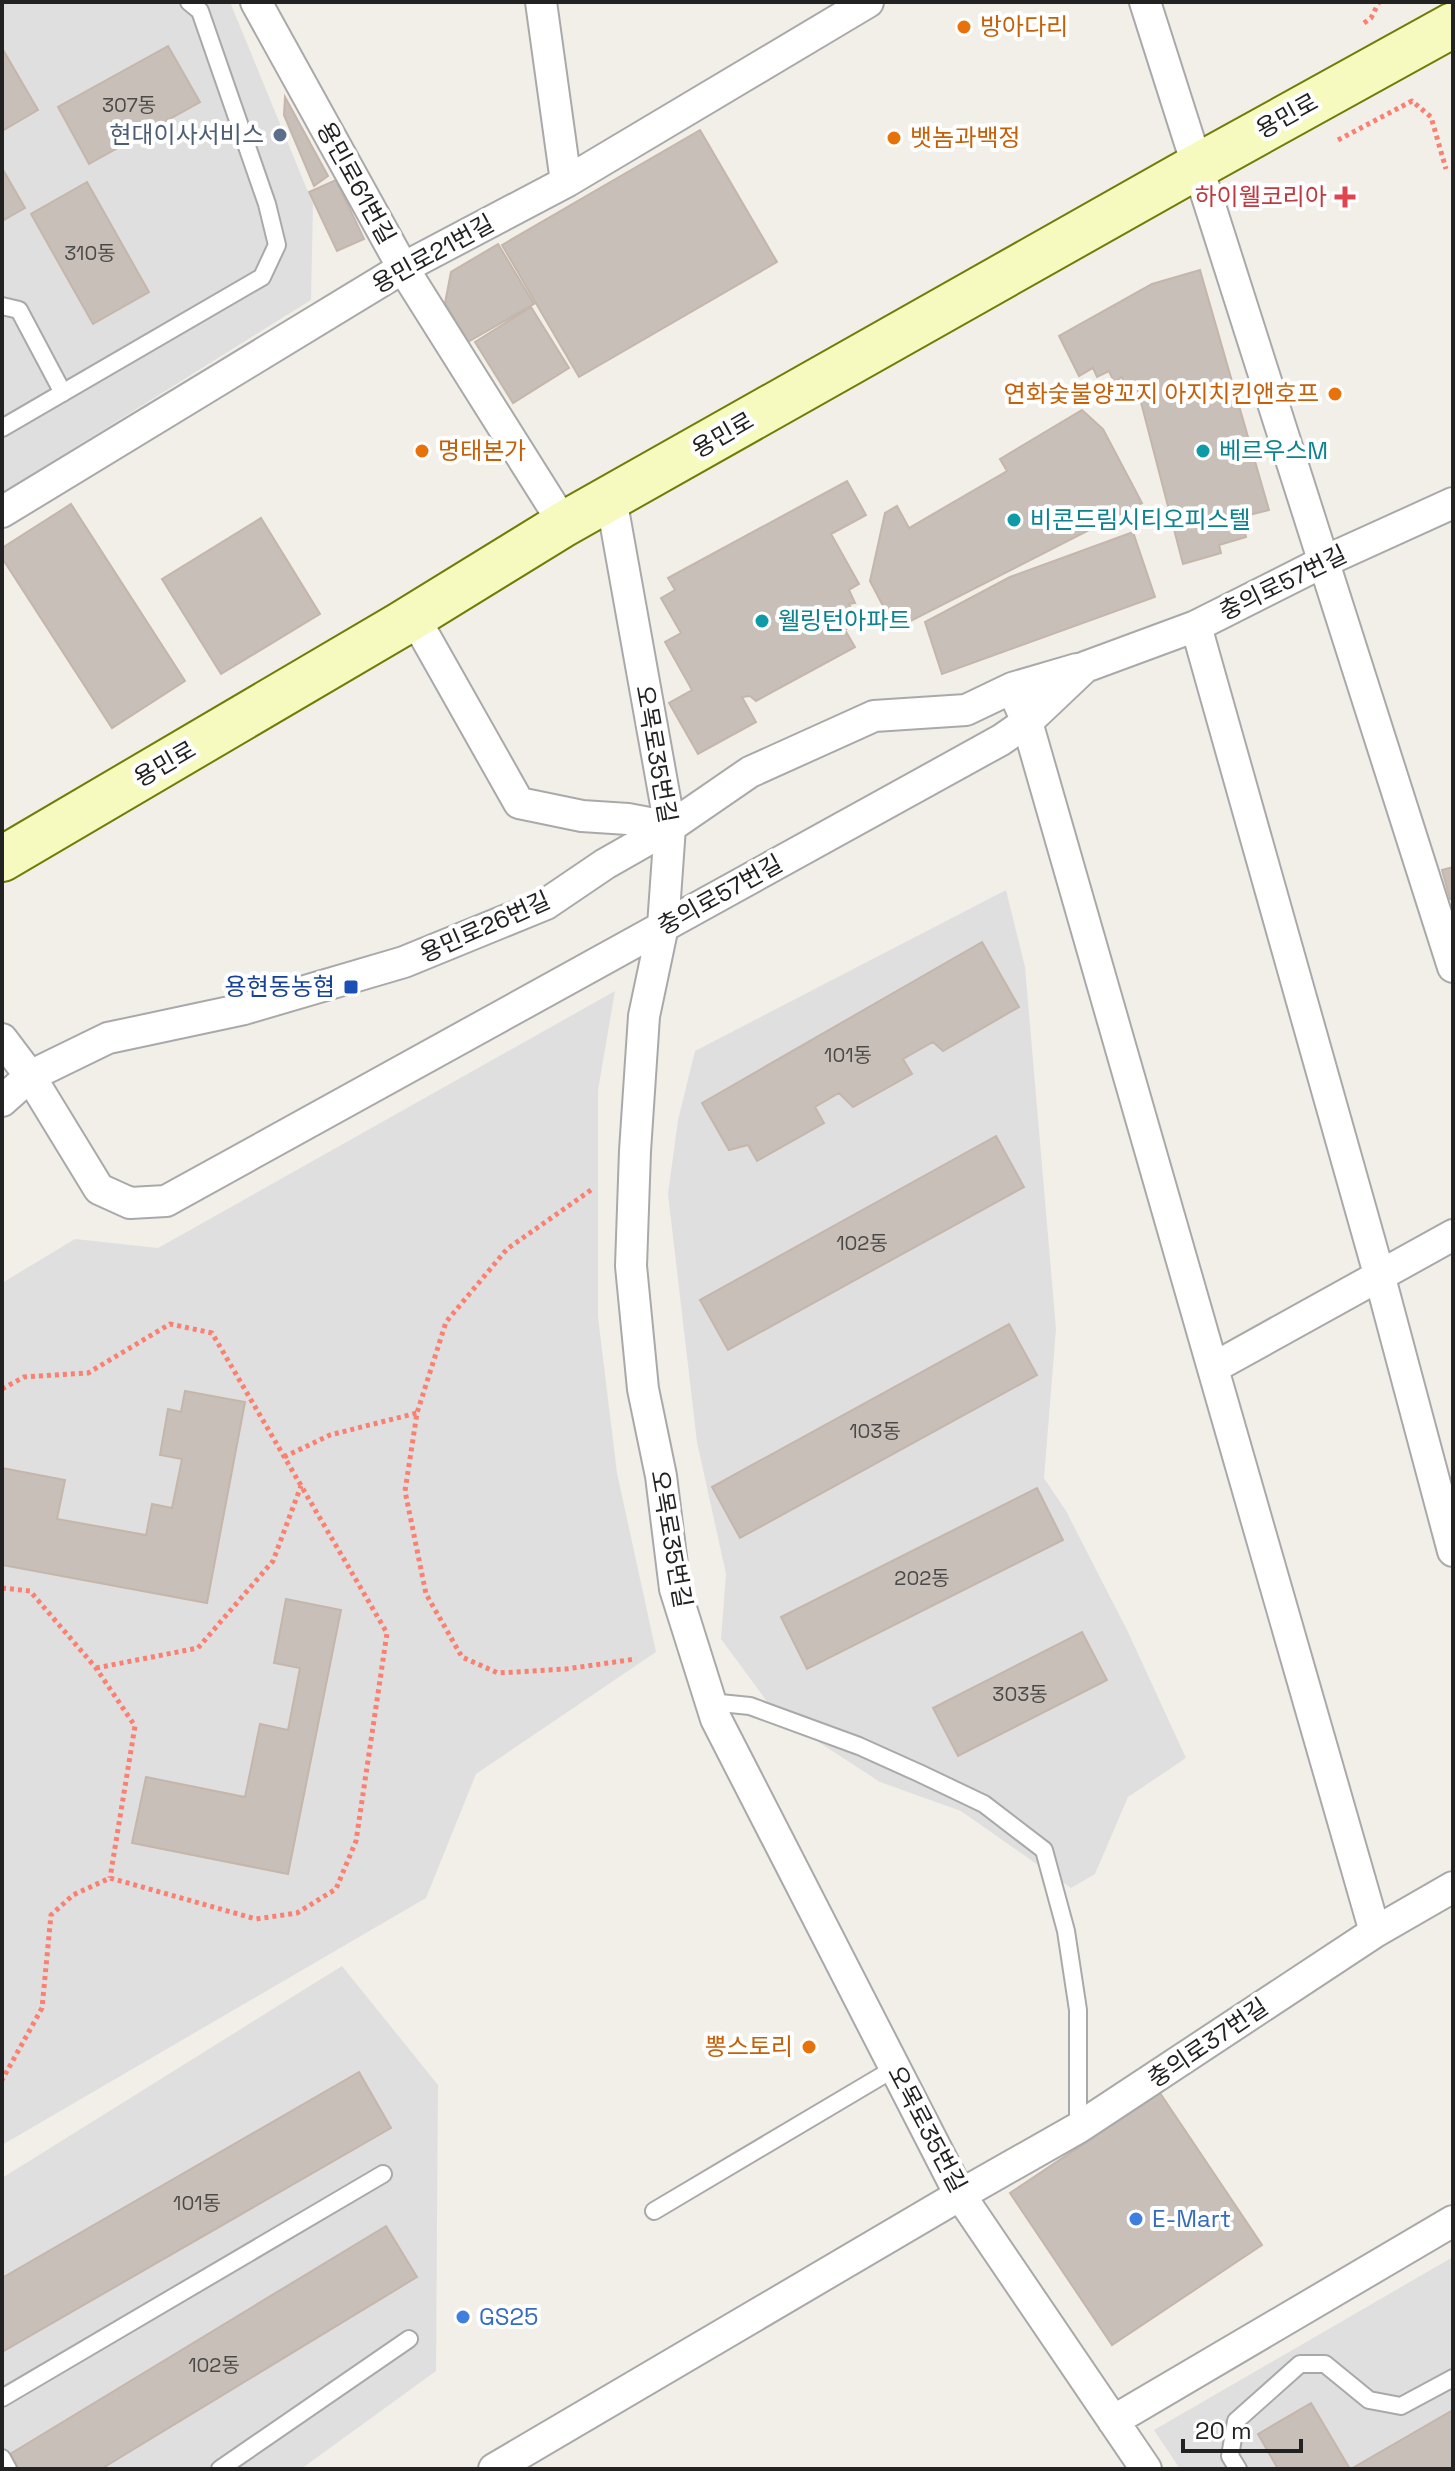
<svg xmlns="http://www.w3.org/2000/svg" width="1455" height="2471" viewBox="0 0 1455 2471" font-family="'Space Grotesk','Noto Sans KR',sans-serif">
	<style>
		.residential { fill: #e0dfdf }
		.building { fill: #c7bfb8; stroke: #c4b6ab; stroke-width: 2 }
		.lines { fill: none; stroke-linecap: round; stroke-linejoin: round }
		.lane-casing { stroke: #a9a9a9; stroke-width: 20 }
		.street-casing { stroke: #a9a9a9; stroke-width: 34 }
		.secondary-casing { stroke: #707d05; stroke-width: 48 }
		.path { stroke: #fa8072; stroke-width: 5; stroke-dasharray: 4 4; stroke-linecap: butt }
		.lane { stroke: #fff; stroke-width: 16 }
		.street { stroke: #fff; stroke-width: 30 }
		.secondary { stroke: #f7fabf; stroke-width: 44 }
		.food-dot { fill: #e8710a; stroke: #fff; stroke-width: 3 }
		.service-dot { fill: #5c6f8a; stroke: #fff; stroke-width: 3 }
		.health-dot { fill: #e0444e; stroke: #fff; stroke-width: 3 }
		.culture-dot { fill: #0f9aa8; stroke: #fff; stroke-width: 3 }
		.transit-dot { fill: #1a4fb4; stroke: #fff; stroke-width: 3 }
		.shop-dot { fill: #3f7fe0; stroke: #fff; stroke-width: 3 }
		.labels { text-anchor: middle; stroke-width: 8; stroke-linejoin: round; paint-order: stroke }
		.number-label { font-size: 20px; fill: #4b4948 }
		.food-label { font-size: 24px; fill: #c56008; stroke: #fff; text-anchor: start }
		.street-label { font-size: 24px; fill: #222; stroke: #fff }
		.service-label { font-size: 24px; fill: #4e5e75; stroke: #fff; text-anchor: end }
		.health-label { font-size: 24px; fill: #be3a42; stroke: #fff; text-anchor: end }
		.culture-label { font-size: 24px; fill: #0d838f; stroke: #fff; text-anchor: start }
		.transit-label { font-size: 24px; fill: #164399; stroke: #fff; text-anchor: end }
		.shop-label { font-size: 24px; fill: #366cbe; stroke: #fff; text-anchor: start }
	</style>
	<rect width="100%" height="100%" fill="#f2efe9"/>
	<path class="residential" d="M2,2h228l83,202 -2,96 -309,193z
		M1006,890l19,77 31,362 -12,149 22,33 62,121 58,126 -58,39 -33,77 -24,14 -110,-77 -81,-29 -103,-67 -56,-76 5,-65 -29,-132 -29,-248 10,-74 17,-69z
		M615,991l-17,99v227l19,156 39,179 -180,122 -50,124 -424,247v-862l73,-44 83,9z
		M342,1966l96,119 -2,286 -135,98h-299v-291z
		M1453,2257v212h-273l-26,-39z"/>
	<path class="building" d="M168,46l32,56 -111,62 -31,-57z
		M2,48l36,62 -36,21z
		M285,97l43,79 -14,10 -30,-71z
		M700,130l77,132 -198,115 -77,-132z
		M2,168l23,40 -23,13z
		M336,180l28,59 -27,12 -28,-59z
		M87,182l62,110 -56,32 -62,-110z
		M498,244l36,60 -66,38 -23,-39 6,-31z
		M1200,270l69,240 -28,7 5,20 -27,8 2,8 -38,11 -46,-177 -10,4 -5,-14 -8,5 -5,-11 -12,6 -4,-9 -14,8 -20,-40 93,-52z
		M531,307l38,61 -56,35 -38,-61z
		M1082,410l21,19 39,74 -247,126 -25,-48 15,-68 12,-7 12,22 98,-57 -7,-12z
		M847,481l19,34 -35,19 28,50 -10,6 6,13 -6,1 4,8 -5,4 5,9 -8,5 10,17 -99,54 -6,-5 -8,1 14,25 -58,32 -29,-51 23,-13 -27,-48 16,-9 -20,-35 14,-8 -7,-12z
		M71,504l114,177 -73,47 -110,-170v-10z
		M261,518l59,96 -99,60 -59,-95z
		M1133,532l22,65 -213,77 -17,-52 85,-45z
		M1453,867v33l-3,-1 -8,-29z
		M982,942l37,65 -76,44 -10,-9 -30,17 9,15 -59,33 -14,-14 -24,14 9,16 -67,38 -9,-16 -19,5 -27,-47z
		M996,1136l28,51 -296,163 -28,-50z
		M1009,1324l28,51 -297,163 -28,-51z
		M185,1391l60,11 -38,201 -205,-38v-97l63,12 -8,39 89,16 6,-31 20,4 10,-49 -22,-4 8,-46 13,3z
		M1037,1488l26,52 -256,129 -26,-52z
		M286,1599l55,11 -53,264 -156,-31 14,-66 99,20 15,-73 28,6 12,-62 -26,-5z
		M1082,1632l25,48 -149,76 -25,-48z
		M359,2072l32,56 -389,224v-74z
		M1160,2093l102,152 -150,100 -102,-152z
		M386,2226l31,51 -316,192h-82l-9,-15z
		M1311,2403l39,66h-72l-20,-35z
		M1453,2410v59h-102z"/>
	<g class="lines">
		<defs>
			<path id="lane" d="M2,306l17,4 44,83
				M2,428l260,-151 15,-32 -10,-41 -67,-193 -11,-9
				M710,1702l40,4 109,40 60,27 65,31 60,46 22,81 12,79v118
				M654,2211l241,-143
				M2,2398l381,-224
				M2,2458l6,11
				M220,2469l189,-130
				M1238,2469l-8,-13 6,-35 64,-57h25l44,36 32,6 52,-28"/>
			<path id="street" d="M256,2l147,266 161,256
				M541,2l25,180
				M1145,2l308,965
				M611,498l59,329 -7,99 -19,90 -9,135 -4,115 12,123 18,87 14,113 41,130 244,476 186,274
				M2,512l401,-244 163,-86 302,-180
				M414,617l105,186 63,13 46,3 42,8
				M1196,626l183,648 74,277
				M1012,688l15,34 348,1210
				M2,1039l28,37 69,113 31,14 36,-2 835,-461 26,-18 58,-55 111,-41 127,-64 130,-59
				M2,1101l28,-25 78,-38 136,-29 160,-47 142,-58 59,-40 65,-37 80,-55 124,-56 92,-6 46,-22 65,-19
				M1213,1368l240,-133
				M1113,2421l340,-200
				M494,2469l466,-274 118,-67 297,-196 78,-45"/>
			<path id="secondary" d="M2,859l398,-234 164,-101 634,-358 255,-141"/>
		</defs>
		<use href="#lane" class="lane-casing"/>
		<use href="#street" class="street-casing"/>
		<use href="#secondary" class="secondary-casing"/>
		<path class="path" d="M1364,23l7,-5 8,-16
			M1338,140l74,-39 19,16 15,52
			M591,1190l-84,59 -61,73 -29,91 -12,78 21,103 36,63 36,16 68,-4 70,-10
			M2,1389l22,-12 64,-4 82,-49 42,9 175,300 -31,208 -20,48 -39,24 -41,6 -146,-41 -37,17 -22,20 -9,93 -40,72
			M284,1457l46,-22 87,-22
			M2,1588l28,3 66,77 39,58 -25,152
			M96,1668l102,-20 75,-87 28,-75"/>
		<use href="#lane" class="lane"/>
		<use href="#street" class="street"/>
		<use href="#secondary" class="secondary"/>
	</g>
	<g class="food-dot">
		<circle cx="964" cy="27" r="8"/>
		<circle cx="894" cy="138" r="8"/>
		<circle cx="1335" cy="394" r="8"/>
		<circle cx="422" cy="451" r="8"/>
		<circle cx="809" cy="2047" r="8"/>
	</g>
	<circle class="service-dot" cx="280" cy="135" r="8"/>
	<path class="health-dot" d="M1341 185h8v8h8v8h-8v8h-8v-8h-8v-8h8z"/>
	<g class="culture-dot">
		<circle cx="1203" cy="451" r="8"/>
		<circle cx="1014" cy="520" r="8"/>
		<circle cx="762" cy="621" r="8"/>
	</g>
	<rect class="transit-dot" x="343" y="979" width="16" height="16" rx="4"/>
	<g class="shop-dot">
		<circle cx="1136" cy="2219" r="8"/>
		<circle cx="463" cy="2317" r="8"/>
	</g>
	<g class="labels">
		<g class="number-label">
			<text x="129" y="112">307동</text>
			<text x="90" y="260">310동</text>
			<text x="848" y="1062">101동</text>
			<text x="862" y="1250">102동</text>
			<text x="875" y="1438">103동</text>
			<text x="922" y="1585">202동</text>
			<text x="1020" y="1701">303동</text>
			<text x="197" y="2210">101동</text>
			<text x="214" y="2372">102동</text>
		</g>
		<g class="food-label">
			<text x="980" y="35">방아다리</text>
			<text x="910" y="146">뱃놈과백정</text>
			<text x="1319" y="402" text-anchor="end">연화숯불양꼬지 아지치킨앤호프</text>
			<text x="438" y="459">명태본가</text>
			<text x="793" y="2055" text-anchor="end">뽕스토리</text>
		</g>
		<g class="street-label">
			<text transform="translate(1287 116) rotate(-29)" y="8">용민로</text>
			<text transform="translate(356 183) rotate(61)" y="8">용민로61번길</text>
			<text transform="translate(433 254) rotate(-29)" y="8">용민로21번길</text>
			<text transform="translate(723 435) rotate(-30)" y="8">용민로</text>
			<text transform="translate(1283 583) rotate(-26)" y="8">충의로57번길</text>
			<text transform="translate(656 754) rotate(80)" y="8">오목로35번길</text>
			<text transform="translate(165 764) rotate(-30)" y="8">용민로</text>
			<text transform="translate(720 895) rotate(-29)" y="8">충의로57번길</text>
			<text transform="translate(485 927) rotate(-24)" y="8">용민로26번길</text>
			<text transform="translate(671 1539) rotate(80)" y="8">오목로35번길</text>
			<text transform="translate(1208 2043) rotate(-34)" y="8">충의로37번길</text>
			<text transform="translate(927 2129) rotate(62)" y="8">오목로35번길</text>
		</g>
		<g class="service-label">
			<text x="264" y="143">현대이사서비스</text>
		</g>
		<g class="health-label">
			<text x="1327" y="205">하이웰코리아</text>
		</g>
		<g class="culture-label">
			<text x="1219" y="459">베르우스M</text>
			<text x="1030" y="528">비콘드림시티오피스텔</text>
			<text x="778" y="629">웰링턴아파트</text>
		</g>
		<g class="transit-label">
			<text x="335" y="995">용현동농협</text>
		</g>
		<g class="shop-label">
			<text x="1152" y="2227">E-Mart</text>
			<text x="479" y="2325">GS25</text>
		</g>
	</g>
	<rect width="1455" height="2471" fill="none" stroke="#222222" stroke-width="8"/>
	<path d="M1183 2439v12h118v-12" fill="none" stroke="#222222" stroke-width="4"/>
	<text x="1195" y="2439" font-size="24" fill="#222222" stroke="#ffffff" stroke-width="6" paint-order="stroke">20 m</text>
</svg>
